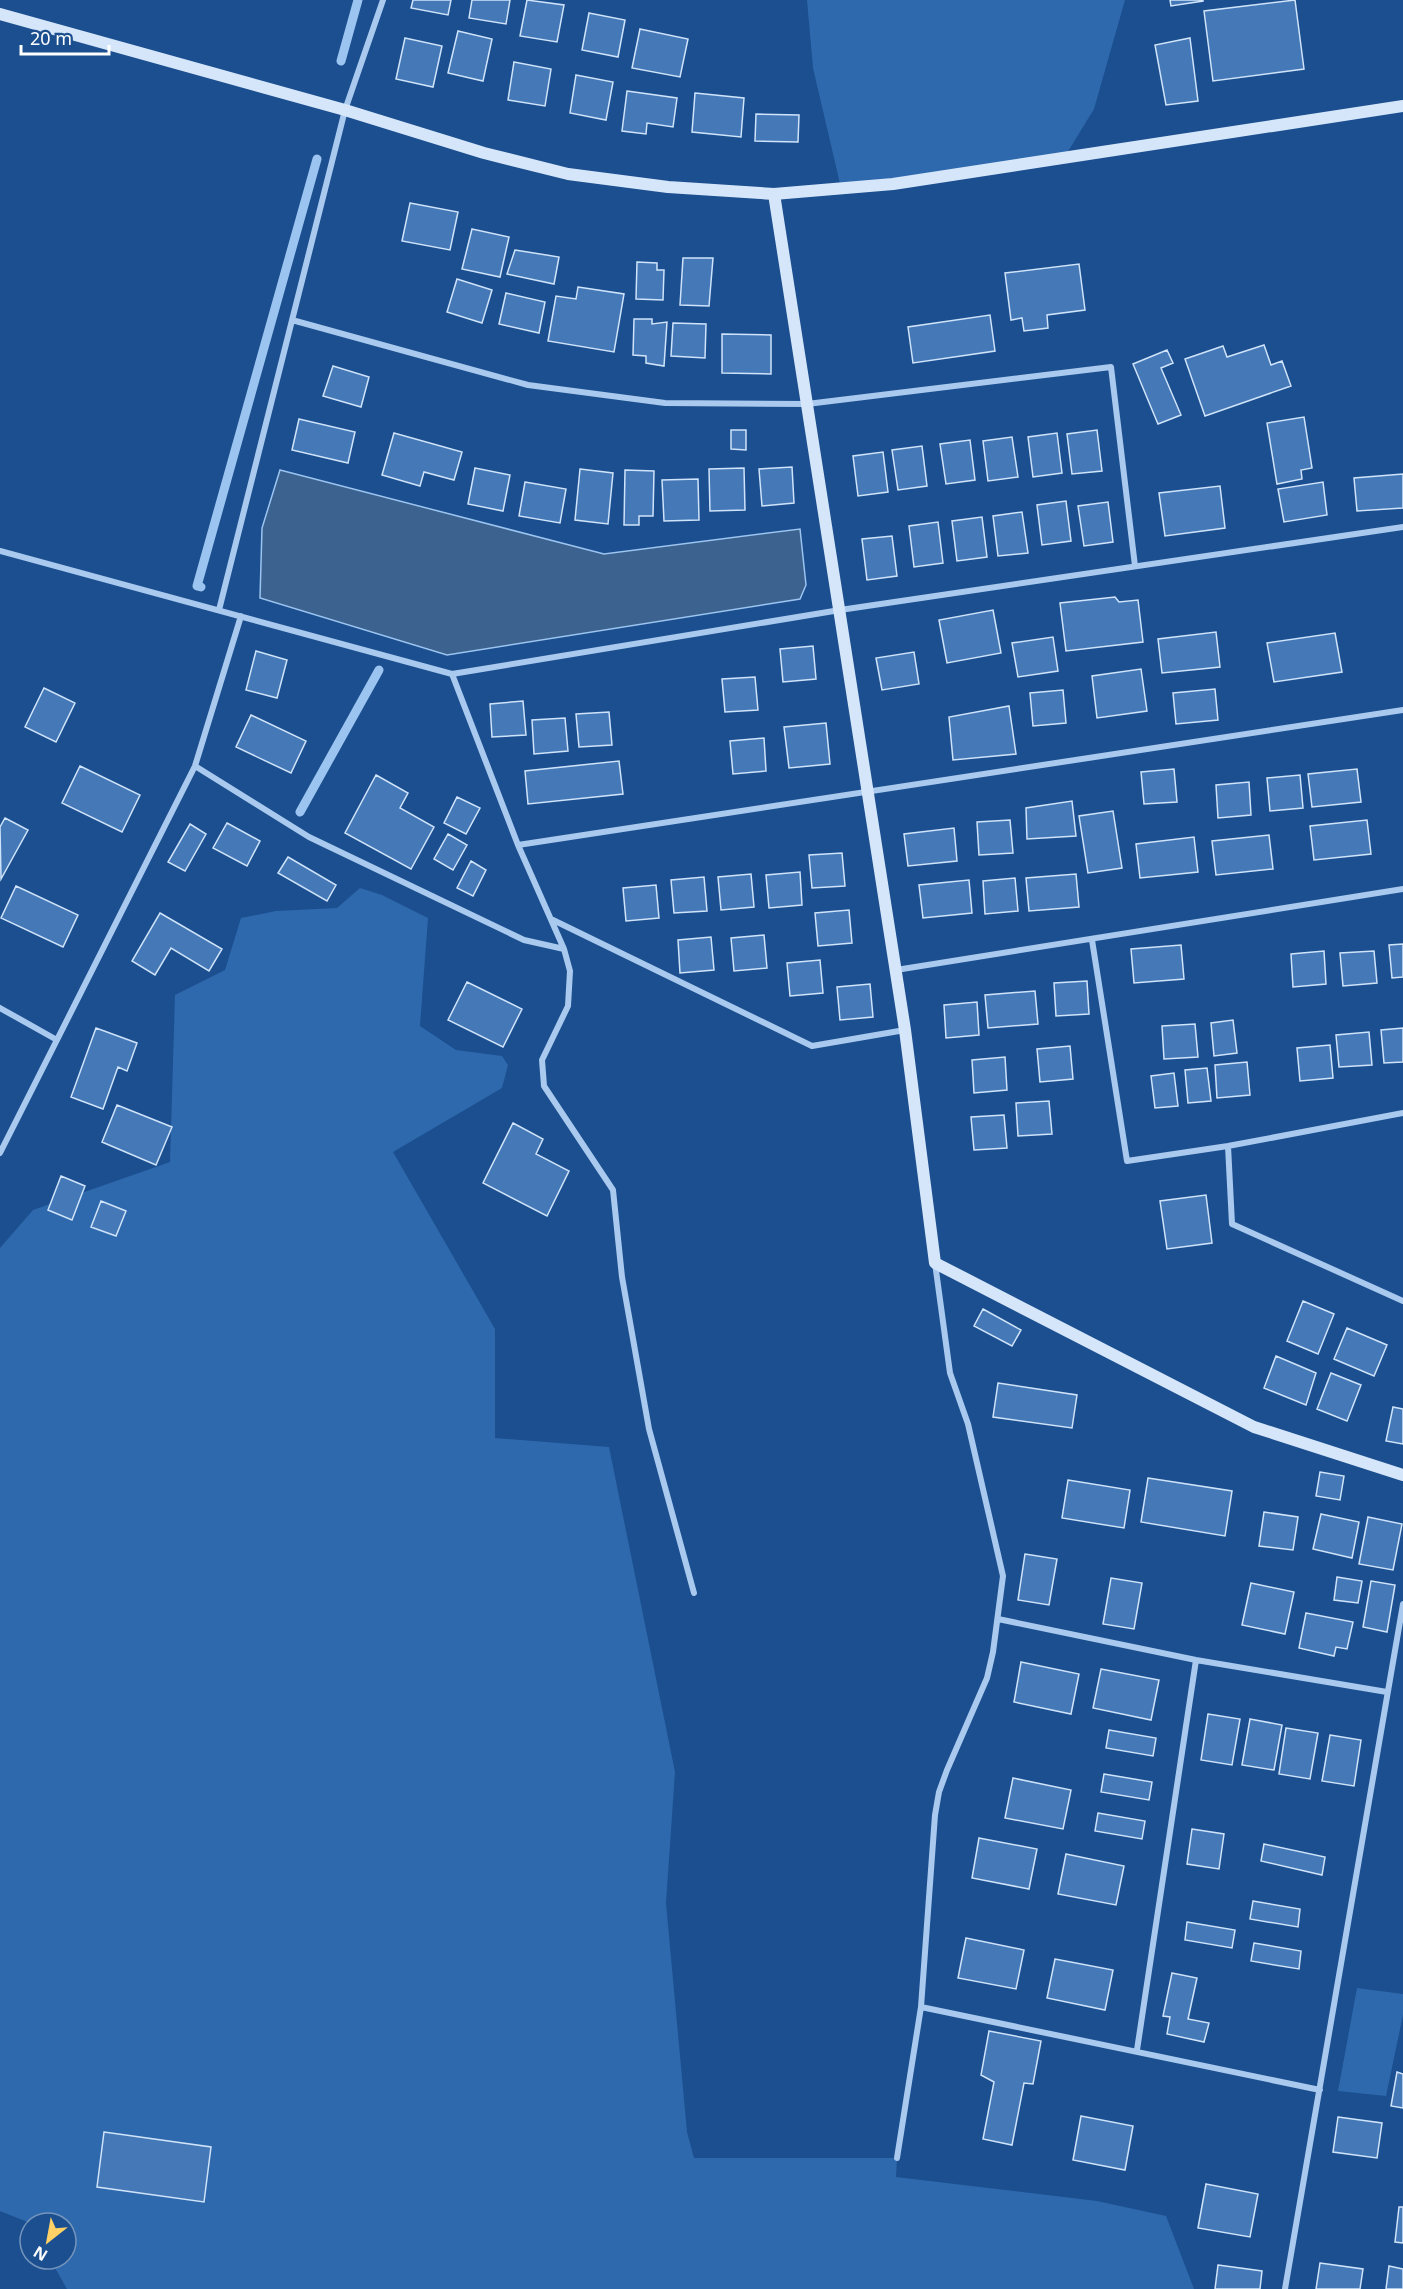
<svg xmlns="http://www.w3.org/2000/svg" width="1403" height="2289" viewBox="0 0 1403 2289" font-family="'Noto Sans',sans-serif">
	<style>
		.green { fill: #2e69ad }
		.water { fill: #3c6290; stroke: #9cc4f0; stroke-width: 1.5 }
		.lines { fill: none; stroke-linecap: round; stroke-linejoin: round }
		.stream { stroke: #9cc4f0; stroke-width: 9 }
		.building { fill: #4478b7; stroke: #cfe3fa; stroke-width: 1.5 }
		.street { stroke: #a9c9ee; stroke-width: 6 }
		.secondary { stroke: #d6e6fa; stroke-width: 12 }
	</style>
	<rect width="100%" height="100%" fill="#1b4f8f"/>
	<path class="green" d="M807,0h318l-31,109 -30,49 -223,30 -28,-120z
		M360,888l22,7 46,23 -8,108 36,24 46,6 6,9 -6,23 -109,64 102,177v109l114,9 66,325 -9,131 21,229 7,26h203l-1,19 201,24 69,15 28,73h-1127l-17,-30h16v-36h-36l-30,-12v-963l33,-38 137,-48 5,-167 50,-25 16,-52 35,-7 61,-3z
		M1357,1988l46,6v21l-17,81 -48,-5z"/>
	<path class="water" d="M280,470l324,84 196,-25 6,56 -6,14 -353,56 -187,-57 2,-70z"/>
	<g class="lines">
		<path class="stream" d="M341,61l17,-61
			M201,587l-4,-1 120,-427
			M300,812l79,-142"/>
	</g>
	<path class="building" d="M413,0h38l-3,15 -37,-7z
		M472,0h38l-4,24 -37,-6z
		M527,0l37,5 -7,37 -37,-6z
		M1170,0h33v1l-32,5z
		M1295,0l9,69 -91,12 -9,-70z
		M589,13l36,7 -7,37 -36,-7z
		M640,29l48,10 -8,38 -48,-9z
		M458,31l34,8 -9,42 -35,-8z
		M405,38l37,8 -9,41 -37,-8z
		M1190,38l8,63 -32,4 -11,-60z
		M514,62l37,7 -6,37 -37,-6z
		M576,75l37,7 -7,38 -36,-7z
		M627,91l50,7 -4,29 -26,-4 -1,11 -24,-3z
		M695,93l49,5 -3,39 -49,-5z
		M756,114l43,1 -1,27 -43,-1z
		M410,203l48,9 -8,38 -48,-9z
		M472,229l37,8 -9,40 -38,-8z
		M515,250l44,7 -5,27 -47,-10z
		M683,258h30l-4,48 -29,-1z
		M637,262l20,1v7h7l-1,30 -27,-1z
		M1079,264l6,46 -38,5 1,13 -24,3 -2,-13 -11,2 -6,-47z
		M457,279l35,11 -10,33 -35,-11z
		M578,287l46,7 -10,58 -66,-11 8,-45 20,3z
		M506,293l39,9 -6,31 -40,-9z
		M990,315l5,36 -82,12 -5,-36z
		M634,319h18v5l15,-2 -3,44 -18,-3v-7l-13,-1z
		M673,323l33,1 -1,34 -34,-2z
		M722,334l49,1v39l-49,-1z
		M1264,345l7,20 11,-4 9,25 -86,30 -20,-57 38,-13 4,11z
		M1167,350l6,13 -12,5 20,47 -23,9 -25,-60z
		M333,366l36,11 -8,30 -38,-11z
		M1304,417l8,51 -11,2 1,9 -25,5 -10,-61z
		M299,419l56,13 -7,31 -56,-13z
		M731,430h15v20l-15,-1z
		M1097,430l5,41 -30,3 -5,-40z
		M394,433l68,19 -8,28 -30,-8 -4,14 -38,-11z
		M1057,433l5,40 -29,4 -5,-40z
		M1012,437l6,40 -30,4 -5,-40z
		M970,440l5,40 -29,4 -6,-40z
		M922,446l5,40 -29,4 -6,-40z
		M883,452l5,40 -30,4 -5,-40z
		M792,467l2,36 -32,3 -3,-37z
		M475,468l35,7 -7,36 -35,-7z
		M744,468l1,42 -35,1 -1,-42z
		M580,469l33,4 -5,51 -33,-4z
		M625,470l29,1 -1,45h-14v9h-15z
		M1403,474v34l-46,3 -3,-33z
		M698,479l1,41 -35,1 -2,-41z
		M525,482l41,7 -6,34 -41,-7z
		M1323,482l4,33 -43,7 -6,-33z
		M1220,486l5,42 -60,8 -6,-43z
		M1066,501l5,40 -29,4 -5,-40z
		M1108,502l5,40 -29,4 -6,-40z
		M1022,512l6,41 -30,3 -5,-40z
		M982,517l5,40 -30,4 -5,-40z
		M938,522l5,41 -29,4 -5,-41z
		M892,536l5,40 -30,4 -5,-41z
		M1115,597l4,5 19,-2 5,42 -77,9 -6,-48z
		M993,610l8,43 -54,10 -8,-43z
		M1216,632l4,35 -58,6 -4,-34z
		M1335,633l7,39 -68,10 -7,-39z
		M1053,637l5,34 -40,6 -6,-34z
		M813,646l3,33 -33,3 -3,-33z
		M256,651l31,9 -10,38 -31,-8z
		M914,652l5,32 -37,6 -6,-32z
		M1141,669l6,42 -50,7 -5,-42z
		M755,677l3,33 -33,2 -3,-33z
		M44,688l31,15 -19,39 -31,-15z
		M1215,689l3,31 -42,4 -3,-31z
		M1063,690l3,33 -33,3 -3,-33z
		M523,701l3,34 -34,2 -2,-33z
		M1009,706l7,48 -63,6 -4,-43z
		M609,712l3,33 -33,2 -3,-33z
		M251,715l55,26 -15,32 -55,-26z
		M565,718l3,33 -34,3 -2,-34z
		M826,723l4,41 -41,4 -5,-41z
		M764,738l2,33 -33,3 -3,-33z
		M619,761l4,33 -95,10 -3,-33z
		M80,766l60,29 -18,37 -60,-29z
		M1174,769l3,33 -33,2 -3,-32z
		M1357,769l4,33 -49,5 -4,-33z
		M376,775l32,18 -8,15 34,19 -23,42 -66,-36z
		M1300,775l3,33 -33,3 -3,-33z
		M1249,782l2,33 -33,3 -2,-33z
		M457,797l23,11 -14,26 -22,-11z
		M1072,801l4,35 -49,3 -1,-31z
		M1113,811l9,57 -34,5 -9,-57z
		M5,818l23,12 -27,49 -1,-52z
		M1010,820l3,33 -34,2 -2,-33z
		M1367,820l4,34 -57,6 -4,-34z
		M227,823l33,18 -13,25 -34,-18z
		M190,824l16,10 -21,37 -17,-9z
		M954,828l3,33 -49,5 -4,-32z
		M448,834l19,11 -14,25 -19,-11z
		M1269,835l4,34 -57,6 -4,-34z
		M1194,837l4,35 -58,6 -4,-34z
		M842,853l3,33 -33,2 -3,-33z
		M288,857l48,28 -9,16 -49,-28z
		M471,861l15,9 -13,26 -16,-8z
		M800,872l2,33 -33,3 -3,-33z
		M751,874l3,33 -33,3 -3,-33z
		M1076,874l3,33 -50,4 -3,-33z
		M704,877l3,34 -33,2 -3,-33z
		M1015,878l3,33 -33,3 -2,-33z
		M969,880l3,33 -49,5 -4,-33z
		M656,885l3,33 -33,3 -3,-33z
		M16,886l62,29 -15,32 -62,-29z
		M849,910l3,33 -34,3 -3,-33z
		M160,913l62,36 -13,22 -38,-23 -16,27 -23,-14z
		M764,935l3,33 -33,3 -3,-33z
		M711,937l3,33 -34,3 -2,-33z
		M1403,944v33l-11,1 -3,-33z
		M1181,945l3,34 -50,4 -3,-34z
		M1324,951l2,33 -33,3 -2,-33z
		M1374,951l3,32 -34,3 -3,-33z
		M820,960l3,33 -33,3 -3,-33z
		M1087,981l2,33 -33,2 -2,-33z
		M467,982l55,27 -19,38 -55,-27z
		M870,984l3,33 -33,3 -3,-33z
		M1035,991l3,33 -50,4 -3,-33z
		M977,1002l2,33 -33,3 -2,-33z
		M1233,1020l4,33 -23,3 -3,-33z
		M1195,1024l3,33 -34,2 -2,-33z
		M96,1028l41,15 -10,28 -9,-4 -15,42 -32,-12z
		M1403,1028v34l-19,1 -3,-33z
		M1369,1032l3,33 -33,2 -3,-32z
		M1330,1045l3,33 -33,3 -3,-33z
		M1070,1046l3,33 -33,3 -3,-33z
		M1005,1057l2,33 -33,3 -2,-33z
		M1247,1062l3,33 -33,3 -2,-33z
		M1207,1068l4,33 -23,2 -3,-33z
		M1174,1073l4,33 -23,2 -4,-32z
		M1049,1101l3,33 -34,2 -2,-33z
		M117,1105l55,22 -16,38 -54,-23z
		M1004,1115l3,33 -33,2 -3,-33z
		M513,1123l30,16 -7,15 33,17 -22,45 -64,-33z
		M61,1176l24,10 -13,34 -24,-10z
		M1206,1195l6,48 -45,6 -7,-48z
		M101,1201l25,10 -10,25 -25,-9z
		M1303,1301l31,13 -16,40 -31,-13z
		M983,1309l38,21 -9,16 -38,-20z
		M1347,1328l40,17 -13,31 -40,-17z
		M1276,1356l40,17 -10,32 -42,-17z
		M1331,1373l30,12 -14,36 -30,-12z
		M998,1383l79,12 -5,33 -79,-11z
		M1393,1407l10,2v35l-17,-3z
		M1320,1472l24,4 -4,24 -24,-4z
		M1148,1478l84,13 -7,45 -84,-14z
		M1068,1480l62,10 -6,38 -62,-10z
		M1264,1512l34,5 -5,33 -34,-4z
		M1321,1514l38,8 -7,36 -39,-9z
		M1368,1517l34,7 -9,46 -34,-6z
		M1025,1554l32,5 -8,46 -31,-5z
		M1337,1577l25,4 -4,22 -24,-3z
		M1111,1578l31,5 -8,46 -31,-5z
		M1371,1581l24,4 -8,47 -24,-5z
		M1251,1583l43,9 -9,42 -43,-9z
		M1306,1613l47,9 -6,27 -11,-2 -2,9 -35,-8z
		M1021,1662l58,12 -8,40 -57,-12z
		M1101,1669l58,11 -8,40 -58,-12z
		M1208,1714l32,5 -8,46 -31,-5z
		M1250,1719l32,6 -8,45 -32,-5z
		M1286,1728l32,5 -8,46 -31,-5z
		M1109,1730l47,8 -3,18 -47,-8z
		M1330,1735l31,5 -7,46 -32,-5z
		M1104,1774l48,8 -3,18 -48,-8z
		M1013,1778l58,12 -8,39 -58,-11z
		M1098,1813l47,8 -3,18 -47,-8z
		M1192,1829l32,5 -5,35 -32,-5z
		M979,1838l58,11 -8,40 -57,-11z
		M1264,1844l61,13 -3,18 -61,-14z
		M1066,1854l58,12 -8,39 -58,-11z
		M1253,1901l47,8 -2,18 -48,-8z
		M1187,1922l48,8 -3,18 -47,-8z
		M966,1938l58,12 -8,39 -58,-11z
		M1254,1943l47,8 -2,18 -48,-8z
		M1055,1959l58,11 -8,40 -58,-12z
		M1172,1973l25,5 -9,41 21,4 -5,19 -37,-8 3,-17 -7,-1z
		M989,2031l52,10 -8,43 -9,-1 -12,62 -29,-6 11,-57 -13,-7z
		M1397,2072l6,2v34l-12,-2z
		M1081,2116l52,10 -8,44 -52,-10z
		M1338,2117l44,6 -5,35 -44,-6z
		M104,2132l107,15 -7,55 -107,-15z
		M1206,2184l52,10 -8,43 -52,-9z
		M1399,2207h4v36l-8,-1z
		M1320,2263l43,6 -3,20h-44z
		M1218,2265l44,6 -2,18h-45z
		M1389,2266l14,3v20h-17z"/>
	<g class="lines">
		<path class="street" d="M292,320l236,65 137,18 142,1 304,-37 24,199
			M0,551l452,123 388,-64 563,-83
			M219,610l126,-500 38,-110
			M452,674l66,171 46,104 6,22 -2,35 -26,54 2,26 69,104 9,87 27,152 45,164
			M195,766l114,71 215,103 40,9
			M518,845l885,-135
			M553,920l259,126 93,-16
			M1092,940l35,221 101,-15 175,-33
			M896,970l507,-81
			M0,1008l57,32
			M1228,1146l4,78 171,77
			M0,1153l195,-387 46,-150
			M998,1619l198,41 191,32
			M921,2007l399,83
			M1137,2050l59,-390
			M897,2158l24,-151 14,-192 4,-23 8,-22 40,-92 6,-26 10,-76 -35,-152 -18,-51 -15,-110
			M1285,2289l118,-685"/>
		<path class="secondary" d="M0,14l345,96 139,43 84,21 100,13 106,7 119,-10 510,-78
			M774,194l131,836 30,233 319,164 149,48"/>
	</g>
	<g transform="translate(48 2241) rotate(211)"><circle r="28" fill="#1b4f8f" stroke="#7695bc" stroke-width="1.5"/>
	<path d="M0-4.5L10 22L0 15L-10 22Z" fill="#ffd166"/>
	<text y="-9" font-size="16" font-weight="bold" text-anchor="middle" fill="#ffffff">N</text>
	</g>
	<path d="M21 45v9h88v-9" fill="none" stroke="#ffffff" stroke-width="3"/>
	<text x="30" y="45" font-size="18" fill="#ffffff" stroke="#1b4f8f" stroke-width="4.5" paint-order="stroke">20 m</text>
</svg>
